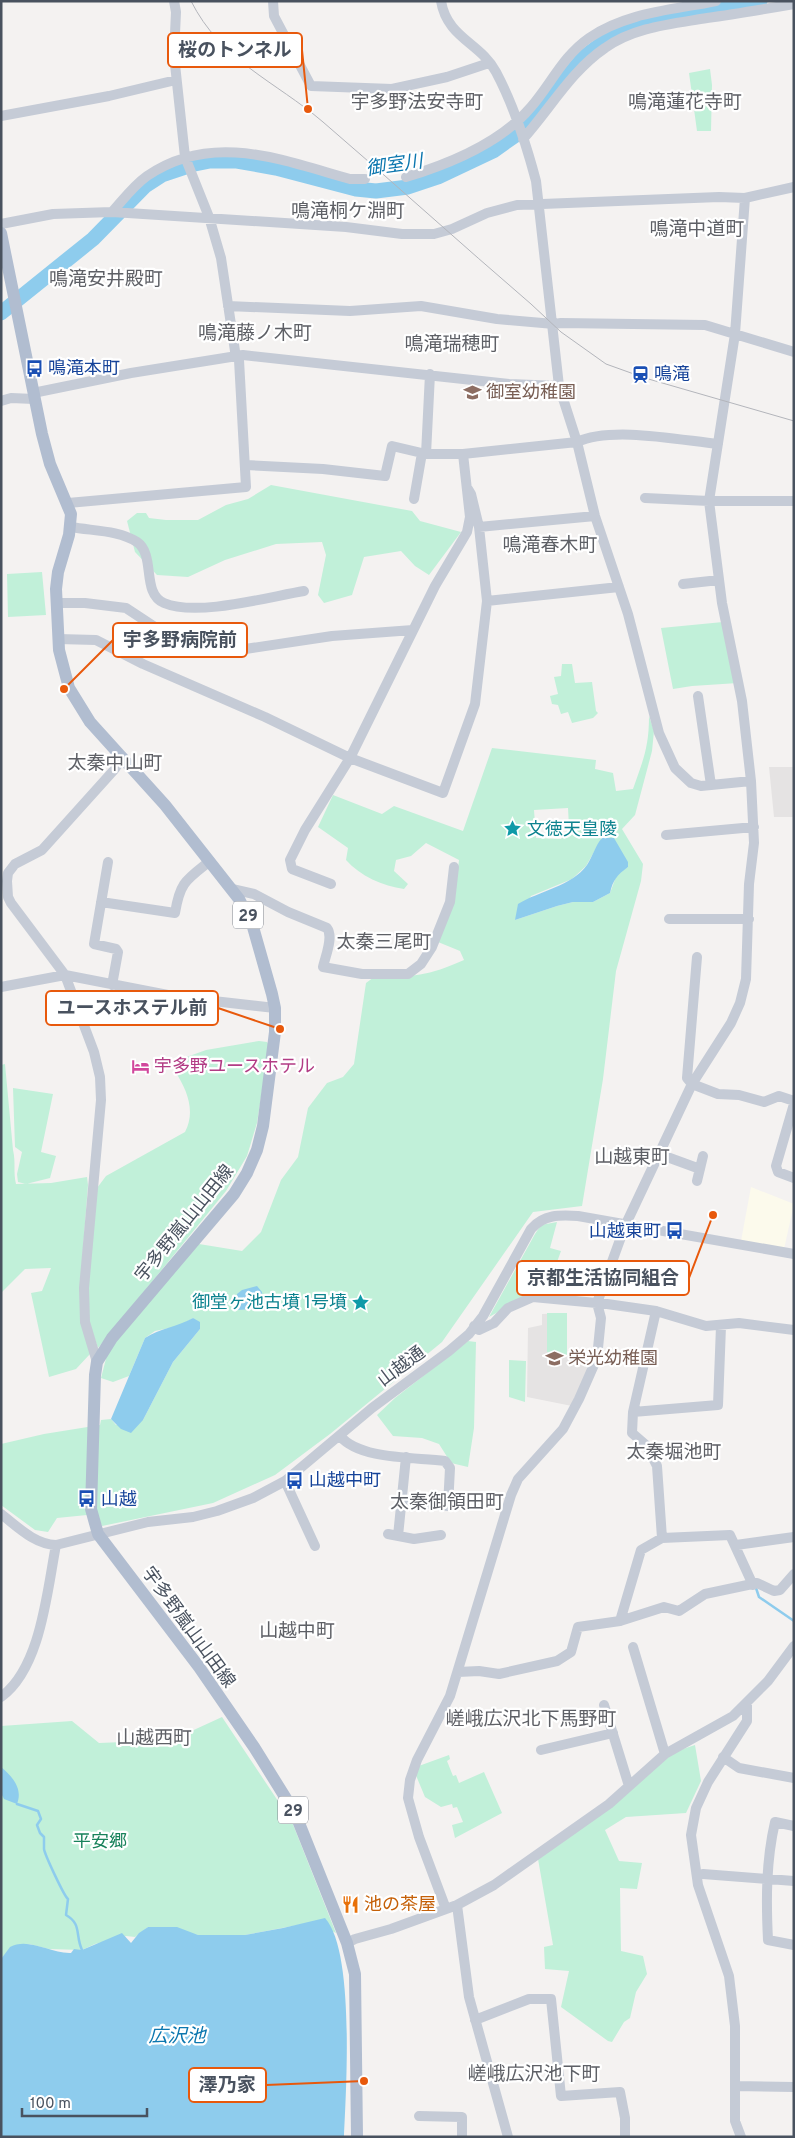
<svg xmlns="http://www.w3.org/2000/svg" width="795" height="2138" viewBox="0 0 795 2138" font-family="Overpass,'Noto Sans JP',sans-serif">
	<style>
		.commercial { fill: #fcfaec }
		.education { fill: #e5e3e3 }
		.green { fill: #c1f0d9; fill-rule: evenodd }
		.water { fill: #8ecced }
		.lines { fill: none; stroke-linecap: round; stroke-linejoin: round }
		.stream { stroke: #8ecced; stroke-width: 2.5 }
		.river { stroke: #8ecced; stroke-width: 15 }
		.minor { stroke: #c5cbd6; stroke-width: 10 }
		.major { stroke: #b1bdd0; stroke-width: 12 }
		.tram { stroke: #b3b5bb; stroke-width: 1 }
		.labels { text-anchor: middle; stroke-width: 4.5; stroke-linejoin: round; paint-order: stroke }
		.shield { fill: #fff; stroke: #80868f; stroke-width: 1 }
		.shield-label { font-size: 16px; font-weight: bold; fill: #49525f }
		.transit-label { font-size: 18px; fill: #164399; stroke: #fff; text-anchor: start }
		.education-label { font-size: 18px; fill: #785e54; stroke: #fff; text-anchor: start }
		.culture-label { font-size: 18px; fill: #0d838f; stroke: #fff; text-anchor: start }
		.hotel-label { font-size: 18px; fill: #b23c85; stroke: #fff; text-anchor: start }
		.street-label { font-size: 18px; fill: #49525f; stroke: #fff }
		.park-label { font-size: 18px; fill: #18825b; stroke: #fff }
		.food-label { font-size: 18px; fill: #c56008; stroke: #fff; text-anchor: start }
		.neighbourhood-label { font-size: 19px; fill: #5e6066; stroke: #fff }
		.water-label { font-size: 19px; font-style: italic; fill: #0c77af; stroke: #fff }
		.leader { fill: none; stroke: #e8590c; stroke-width: 2 }
		.callout-dot { fill: #e8590c; stroke: #fff; stroke-width: 2 }
		.callout { fill: #fff; stroke: #e8590c; stroke-width: 2 }
		.callout-label { font-size: 19px; text-anchor: middle; font-weight: bold; fill: #49525f }
	</style>
	<rect width="100%" height="100%" fill="#f4f2f1"/>
	<path class="commercial" d="M751,1187l43,17 -10,45 -43,-8z"/>
	<path class="education" d="M769,767h25v50h-20z
		M567,1313v43l26,5 -21,45 -45,-9 1,-69 14,-3v-11z"/>
	<path class="green" d="M710,69l2,16 -1,46h-14l-8,-58z
		M271,485l141,26 8,10 41,11 -32,43 -14,-9 -14,-15 -37,6 -12,38 -28,8 -6,-8 8,-40 -4,-13 -46,2 -51,16 -37,17 -31,-2 -22,-23 -8,-31 10,-8h9l3,5 17,2h32l28,-15 22,-6z
		M42,572l4,43 -38,2 -1,-43z
		M723,622l15,61 -46,3 -19,3 -12,-61z
		M562,664h10l3,19 17,-1 4,29 2,2 -5,5 -21,5 -4,-11 -7,2 -3,-9 -6,-1 -2,-8 8,-2 -4,-17 7,-1z
		M649,716l5,15 -2,20 -17,64 -13,14 21,35 -2,17 -25,90 -13,108 -21,127 -49,6 -91,130 -112,92 -55,41 -62,28 -111,23 -5,-12 -40,4 -9,14 -13,-2 -34,-25v-61l43,-10 56,-9 1,-5 10,-1 5,6 27,-5 30,-58 27,-33 -7,-11 -14,8 -24,5 -10,7 -16,38 -16,6 -12,-4 8,-31 90,-103 43,7 19,-19 20,-52 17,-23 10,-49 19,-25 16,-6 11,-13 12,-81 8,-6c39,0 54,-1 90,-17l-4,-9 -22,-9 17,-46 4,-36 -33,-17 -15,13 -15,4 -2,11 14,13 -4,5c-21,-3 -44,-13 -58,-29l2,-12 -30,-21 15,-32 49,19 12,-8 69,25 29,-83 104,12 -1,9 18,4 3,18 17,-2c10,-29 16,-41 16,-73zM568,808l1,19 -8,12 -25,-1 -2,-28zM602,838l26,29 -11,7 -7,19 -17,9h-20l-16,4 -42,14 16,-24 41,-17 14,-13z
		M259,1041l8,1 2,3 -12,78 -10,33 -21,35 -128,157 -9,-26 -1,-35 9,-99 9,-12 79,-44c11,-21 2,-42 -10,-61l6,-12 25,-9z
		M5,1064l8,86c3,12 0,22 3,34l35,-1 36,-6 1,8 -8,103 10,66 -14,15 -27,8 -18,-84 11,-2 9,-23 -26,1 -24,24v-228z
		M13,1088l40,6 -12,58 15,4 -6,22 -24,6 -8,-2 -1,-8 5,-22 -7,-5z
		M557,1222l-7,26 11,3 -15,41 -13,1 -44,24 46,-83 6,-9z
		M547,1313h20v43l-20,-4z
		M468,1341l8,1 -2,86 -6,39 -17,-4 -12,-19 -17,-6 -29,-2 -16,-21 18,-17z
		M509,1360l17,1 -1,41 -16,-5z
		M222,1717l70,105 44,111 -22,-11 -69,13h-47l-50,-8 -13,10 -9,-1 -31,8 -13,6 -33,-1 -20,-5 -22,8 -6,7v-233l71,-5 27,22 73,-3z
		M695,1745l6,36 -15,32 -60,4 -21,13 14,31 23,2 -5,26 -17,-1 1,63 22,5 4,18 -11,18 -6,26 -6,4 -12,20 -4,-1 -47,-34 8,-36 -24,-2 -1,-22 9,-2 -15,-86 136,-107z
		M449,1755l1,4 -3,2 6,15 3,-1 3,8 25,-11 18,41 -47,25 -3,-13 11,-3 -6,-15 -4,1 -1,-4 -11,3 -16,-10 -10,-24 1,-6z"/>
	<path class="water" d="M602,838h12l14,24v5c-11,8 -15,13 -18,26l-17,9h-20l-16,4 -42,14 3,-16c21,-13 54,-18 69,-39 6,-9 8,-19 15,-27z
		M257,1286l5,6 1,8 -9,9 -17,1v-16l5,-4z
		M193,1318l7,4v7l-27,33 -30,58 -12,13 -10,-4 -10,-10 34,-81c15,-10 32,-11 48,-20z
		M1,1767c12,10 22,22 16,37l-13,-5 -3,-6z
		M325,1918c30,33 21,172 19,219h-343v-178l9,-12c19,-10 41,7 61,6l3,-4 8,1 40,-17 9,10 8,-10 9,-6h29l21,8h47l38,-7z"/>
	<g class="lines">
		<path class="stream" d="M756,1588l3,9 35,24
			M17,1804l21,7 3,8 -4,6 3,8 4,4c0,4 0,8 0,12 1,6 20,47 24,50l-2,16c16,9 9,20 16,35"/>
		<path class="river" d="M1,313l92,-74 52,-53 17,-11 33,-11 15,-3h27l39,7 80,21 20,2 32,-4 30,-10 55,-26 27,-19 64,-75 32,-24 17,-9 34,-9 93,-14"/>
		<path class="minor" d="M273,1l1,15 37,70 81,3 55,-12 42,-14
			M441,1c6,37 40,42 55,71 17,32 31,75 40,109l23,205 18,56 18,74 33,98 31,119 16,35 16,15 10,3 50,-5
			M1,116l108,-20 67,-16
			M523,139c27,-30 48,-68 82,-91 29,-21 67,-24 102,-30 29,-4 58,-9 87,-14
			M406,177c43,-13 95,-34 125,-70 20,-23 32,-51 58,-69 38,-26 84,-28 127,-37
			M112,212c11,-12 21,-26 35,-36 65,-45 135,-16 203,3h15
			M1,224l52,-10 59,-2 234,15 56,7h32l18,-5 35,-16 30,-8 202,-8 26,1
			M228,306l122,5 71,-5 76,13 57,5 7,-1 144,2 89,27
			M33,393l98,-20 112,-18 266,29 50,2
			M1,401l10,-3 23,1
			M426,454l4,-80
			M246,465l77,4 62,7 7,-30 34,8h37l114,-12c35,-16 102,-2 141,2
			M645,498l64,3h85
			M414,499l8,-46
			M68,503l178,-16 -7,-127 -4,-9 -14,-93 -12,-41 -24,-60 -11,-102 2,-43 -2,-11
			M71,527c21,4 48,3 66,15 19,13 4,51 27,61 33,14 104,-6 140,-12
			M479,527l116,-11
			M683,584l36,-4
			M487,601l132,-14
			M56,603h29l41,5 47,31 9,4 50,8 100,-15 81,-6
			M58,639l38,1 47,24 122,53 85,41 93,35 32,-89 12,-103 -8,-74 -8,-33 -3,-5
			M698,696l13,89
			M666,835l88,-8
			M108,862l-14,82 22,5 2,3 -6,33
			M331,884l-39,-15 -2,-9 15,-30 45,-72 85,-172 32,-54 3,-15 -7,-63
			M232,889l22,5 34,18 39,16c7,9 -2,29 -4,39l39,7h46l13,-10 11,-17 18,-45 4,-35
			M101,902l74,11c5,-31 11,-33 35,-52
			M669,919h80
			M697,957l-10,121 5,6 26,10 21,1 25,7 15,-6 15,5
			M1,987l64,-12 113,22 97,11
			M794,1104l-18,62 2,6 16,6
			M659,1154l41,15
			M697,1181l6,-25
			M656,1311l-23,101 -1,21 15,13 10,20 5,72
			M474,1326l5,4 15,-7 14,-15 25,-11 74,7 49,7 50,15 33,-3 55,7
			M97,1362l-12,-40 -1,-34 17,-188 -1,-23 -6,-25 -29,-77 -54,-72 -3,-6 -1,-16 1,-8 7,-9 27,-14 72,-80 9,-13
			M633,1412l85,-7 3,-79
			M340,1436c20,24 75,21 105,25l5,7 -2,38 -47,-5
			M285,1481l30,65
			M1,1514c17,13 33,30 55,31l92,-23 45,-5 24,-6 36,-13 32,-17 87,-73 77,-57 20,-17 14,-18 48,-87c13,-15 29,-14 47,-13l216,38
			M388,1534l26,5 27,-4
			M398,1536l8,-79
			M736,1545l58,-8
			M620,1621l21,-71 21,-12 68,-3 23,50
			M633,1647l32,107
			M458,1672l21,-1 20,3 58,-13 14,-9 7,-25 42,-6 44,-14 15,4 26,-17 52,-11 17,8 6,-1 14,-16
			M1,1697c40,-29 46,-106 55,-152
			M604,1705l25,81
			M541,1750l72,-17
			M723,1757l16,11 55,10
			M794,1826l-19,-4c-9,39 -9,78 -7,118l26,5
			M703,1874l91,7
			M457,1905l12,92 39,140
			M446,1909l-27,-72 -11,-39 2,-18 7,-20 33,-64 61,-201 7,-16 45,-50 16,-30 18,-41 4,-40 -4,-15 28,-77 67,-142 39,-61 9,-20 6,-24 3,-95 5,-41 -3,-62 -9,-80 -20,-98 -13,-102 26,-167 10,-136 49,-11
			M347,1943l8,-4 36,-10 66,-24 37,-20 115,-81 56,-50 68,-38 35,-35 26,-35
			M475,2020l54,-21h22l10,97 59,-4 5,26v19
			M735,2086l59,1
			M419,2116l43,1v20
			M741,2137l-6,-16v-95l-6,-50 -31,-91 -7,-50 5,-27 12,-26 39,-61v-18"/>
		<path class="major" d="M1,233l41,201 8,30 21,50 -2,21 -11,37 -2,17 3,61 10,38 21,34 75,83 74,94 14,28 19,67 3,14v24l-12,94 -6,24 -10,23 -13,21 -122,144 -15,24 -2,13 -4,134 7,25 101,133 55,80 41,66 52,130 8,31 2,163"/>
		<path class="tram" d="M191,1c30,60 84,80 132,121 70,60 138,122 208,182l30,28 45,32 39,14 149,43"/>
	</g>
	<defs>
		<symbol id="bus-bare" viewBox="-9 -9 18 18"><path d="M-5-6H5V4H4V6H2V4H-2V6H-4V4H-5ZM-3.5-4V0h7V-4ZM-3.5 1.2v1.5H-2V1.2ZM2 1.2v1.5H3.5V1.2Z" fill="#1a4fb4" stroke="#fff" stroke-width="2.5" paint-order="stroke"/></symbol>
		<symbol id="station-bare" viewBox="-9 -9 18 18"><path d="M-3-6H3Q5-6 5-4V2Q5 4 3 4L4.5 6H3L1.5 4h-3L-3 6H-4.5L-3 4Q-5 4-5 2V-4Q-5-6-3-6ZM-3.5-4v3h7v-3ZM-3.5 1v1.5H-2V1ZM2 1v1.5H3.5V1Z" fill="#1a4fb4" stroke="#fff" stroke-width="2.5" paint-order="stroke"/></symbol>
		<symbol id="school-bare" viewBox="-9 -9 18 18"><path d="M0-5L7-2L0 1L-7-2ZM-4 1L0 2.5L4 1V4Q0 6-4 4Z" fill="#8d6e63" stroke="#fff" stroke-width="2.5" paint-order="stroke"/></symbol>
		<symbol id="sight-bare" viewBox="-9 -9 18 18"><path d="M0-6L1.8-2.2L6-1.7L2.9 1.2L3.7 5.4L0 3.3L-3.7 5.4L-2.9 1.2L-6-1.7L-1.8-2.2Z" fill="#0f9aa8" stroke="#fff" stroke-width="2.5" paint-order="stroke"/></symbol>
		<symbol id="hotel-bare" viewBox="-9 -9 18 18"><path d="M-6-4.5h1.5V1H6V5H4.5V3h-9V5H-6ZM-4 0a1.8 1.8 0 1 1 3.6 0ZM.5 0V-2.5h3Q6-2.5 6 0Z" fill="#d1479c" stroke="#fff" stroke-width="2.5" paint-order="stroke"/></symbol>
		<symbol id="restaurant-bare" viewBox="-9 -9 18 18"><path d="M-5-6h1v4h1v-4h1v4h1v-4h1v5L-1.5 .5V6h-2V.5L-5-1ZM5-6V6H3V1.5H1.5Q1.5-4 5-6Z" fill="#e8710a" stroke="#fff" stroke-width="2.5" paint-order="stroke"/></symbol>
	</defs>
	<g fill-rule="evenodd">
		<use href="#bus-bare" x="22" y="356" width="25" height="25"/>
		<use href="#station-bare" x="628" y="362" width="25" height="25"/>
		<use href="#school-bare" x="460" y="380" width="25" height="25"/>
		<use href="#sight-bare" x="500" y="816" width="25" height="25"/>
		<use href="#hotel-bare" x="128" y="1054" width="25" height="25"/>
		<use href="#bus-bare" x="662" y="1218" width="25" height="25"/>
		<use href="#sight-bare" x="348" y="1290" width="25" height="25"/>
		<use href="#school-bare" x="542" y="1346" width="25" height="25"/>
		<use href="#bus-bare" x="282" y="1468" width="25" height="25"/>
		<use href="#bus-bare" x="74" y="1486" width="25" height="25"/>
		<use href="#restaurant-bare" x="338" y="1892" width="25" height="25"/>
	</g>
	<g class="labels">
		<g class="shield">
			<rect x="233" y="901.5" width="30" height="27" rx="4"/>
			<rect x="278" y="1796.5" width="30" height="27" rx="4"/>
		</g>
		<g class="shield-label">
			<text x="248" y="921">29</text>
			<text x="293" y="1816">29</text>
		</g>
		<g class="transit-label">
			<text x="48" y="374">鳴滝本町</text>
			<text x="654" y="380">鳴滝</text>
			<text x="661" y="1237" text-anchor="end">山越東町</text>
			<text x="309" y="1486">山越中町</text>
			<text x="101" y="1505">山越</text>
		</g>
		<g class="education-label">
			<text x="486" y="398">御室幼稚園</text>
			<text x="568" y="1364">栄光幼稚園</text>
		</g>
		<g class="culture-label">
			<text x="527" y="835">文徳天皇陵</text>
			<text x="347" y="1308" text-anchor="end">御堂ヶ池古墳 1号墳</text>
		</g>
		<g class="hotel-label">
			<text x="154" y="1072">宇多野ユースホテル</text>
		</g>
		<g class="street-label">
			<text transform="translate(184 1223) rotate(-51)" y="6">宇多野嵐山山田線</text>
			<text transform="translate(401 1366) rotate(-37)" y="6">山越通</text>
			<text transform="translate(189 1627) rotate(54)" y="6">宇多野嵐山山田線</text>
		</g>
		<g class="park-label">
			<text x="100" y="1847">平安郷</text>
		</g>
		<g class="food-label">
			<text x="364" y="1910">池の茶屋</text>
		</g>
		<g class="neighbourhood-label">
			<text x="417" y="108">宇多野法安寺町</text>
			<text x="685" y="108">鳴滝蓮花寺町</text>
			<text x="348" y="217">鳴滝桐ケ淵町</text>
			<text x="697" y="235">鳴滝中道町</text>
			<text x="106" y="285">鳴滝安井殿町</text>
			<text x="255" y="339">鳴滝藤ノ木町</text>
			<text x="452" y="350">鳴滝瑞穂町</text>
			<text x="550" y="551">鳴滝春木町</text>
			<text x="115" y="769">太秦中山町</text>
			<text x="384" y="948">太秦三尾町</text>
			<text x="632" y="1163">山越東町</text>
			<text x="674" y="1458">太秦堀池町</text>
			<text x="447" y="1508">太秦御領田町</text>
			<text x="297" y="1637">山越中町</text>
			<text x="531" y="1725">嵯峨広沢北下馬野町</text>
			<text x="154" y="1744">山越西町</text>
			<text x="534" y="2080">嵯峨広沢池下町</text>
		</g>
		<g class="water-label">
			<text transform="translate(394 164) rotate(-8)" y="7">御室川</text>
			<text x="177" y="2042">広沢池</text>
		</g>
	</g>
	<path class="leader" d="M308 109L302 50M64 689L113 640M280 1029L218 1008M713 1215L689 1278M364 2081L266 2085"/>
	<g class="callout-dot">
		<circle cx="308" cy="109" r="5"/>
		<circle cx="64" cy="689" r="5"/>
		<circle cx="280" cy="1029" r="5"/>
		<circle cx="713" cy="1215" r="5"/>
		<circle cx="364" cy="2081" r="5"/>
	</g>
	<g class="callout">
		<rect x="168" y="33" width="134" height="34" rx="5"/>
		<rect x="113" y="623" width="134" height="34" rx="5"/>
		<rect x="46" y="991" width="172" height="34" rx="5"/>
		<rect x="517" y="1261" width="172" height="34" rx="5"/>
		<rect x="189" y="2068" width="77" height="34" rx="5"/>
	</g>
	<g class="callout-label">
		<text x="235" y="56">桜のトンネル</text>
		<text x="180" y="646">宇多野病院前</text>
		<text x="132" y="1014">ユースホステル前</text>
		<text x="603" y="1284">京都生活協同組合</text>
		<text x="227" y="2091">澤乃家</text>
	</g>
	<rect width="795" height="2138" fill="none" stroke="#49525f" stroke-width="5"/>
	<path d="M22 2108v8h125v-8" fill="none" stroke="#49525f" stroke-width="2.5"/>
	<text x="30" y="2108" font-size="15" fill="#49525f" stroke="#ffffff" stroke-width="4" paint-order="stroke">100 m</text>
</svg>
